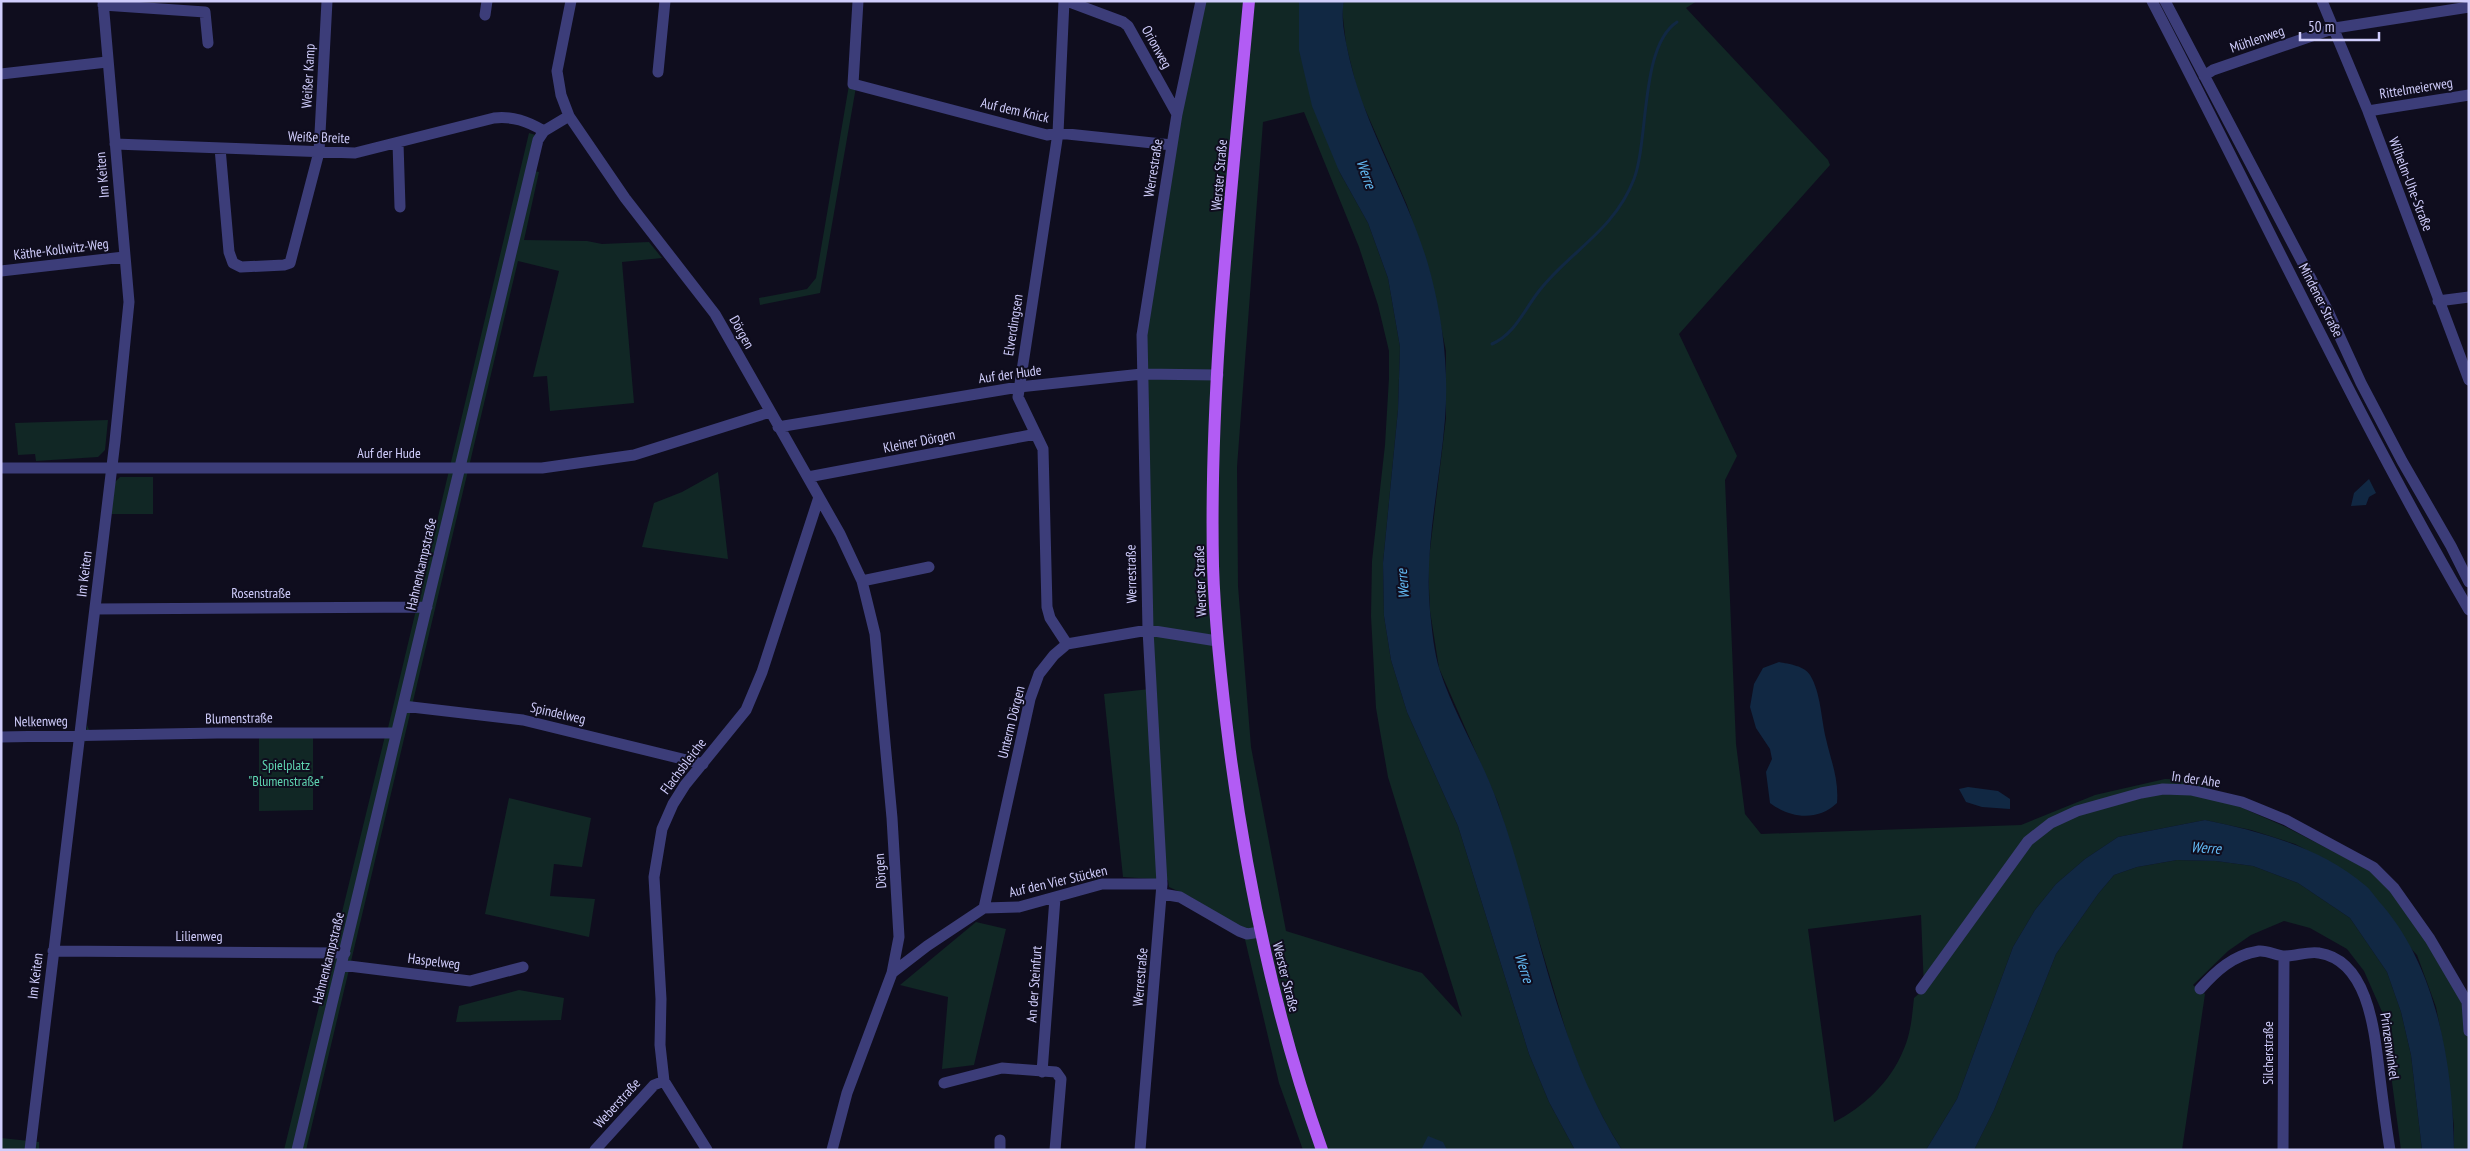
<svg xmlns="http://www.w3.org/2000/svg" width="2470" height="1151" viewBox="0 0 2470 1151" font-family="'PT Sans Narrow',sans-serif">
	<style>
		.green { fill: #112725; fill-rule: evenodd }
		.water { fill: #112843 }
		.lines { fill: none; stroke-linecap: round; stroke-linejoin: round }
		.stream { stroke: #112843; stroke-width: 3 }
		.minor { stroke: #3c3d79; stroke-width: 11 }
		.major { stroke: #b25cf4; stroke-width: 12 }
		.labels { text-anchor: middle; stroke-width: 4; stroke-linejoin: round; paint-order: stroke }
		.street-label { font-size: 14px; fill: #d0cdfc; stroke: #0f0d1e }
		.park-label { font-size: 14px; fill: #5fd5b1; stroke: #0f0d1e }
		.water-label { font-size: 15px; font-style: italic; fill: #63baf4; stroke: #0f0d1e }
	</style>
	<rect width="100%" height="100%" fill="#0f0d1e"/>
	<path class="green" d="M1205,1h94l40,170 29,52 20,55 12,69 -2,63 -15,153 1,53 7,44 16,52 51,114 71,228 20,48 26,48h-272l-24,-67 -36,-152 -52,-34 -22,-10 -1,-7 -45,-3 -19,-183 46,-5 -7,-354 34,-206zM1304,112l55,135 19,58 11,46v27l-4,67 -13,116 -1,55 5,92 12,69 74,240 -40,-44 -136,-42 -35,-184 -13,-161 -1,-119 26,-345z
		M1344,1h353l-11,7 142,152 2,5 -151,169 58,122 -12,24 11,264 9,70 16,20 260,-9 74,-30 70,-16 30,1 52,30 39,17 87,45 15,16 68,93 13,51v118h-15v-24l-9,-72 -9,-47 -19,-52 -84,-91 -38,-20 -44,-14 -46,-10 -87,17 -33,22 -29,25 -21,26 -22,37 -56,152 -31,51h-304l-14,-23 -21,-40 -18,-46 -71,-238 -59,-135 -9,-57 -2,-45 18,-148v-67l-16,-78 -23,-68 -49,-112 -12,-49 -4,-35zM1921,915l3,74 -10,9c-2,18 -3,36 -11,53 -12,30 -40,57 -69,71l-26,-193z
		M849,85l7,2 -36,206 -60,12 -1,-7 48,-9 9,-11z
		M529,133l13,4 -8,34 5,1 -15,68 63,1 15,3 47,-2 13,16 -40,4 12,141 -84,8 -3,-35 -14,1 26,-106 -41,-10 -212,889h-22l101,-414h-72v74l-54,1v-75l-168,1 -6,5 2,-17 2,5 299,-2z
		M108,420l-3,30 -7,7 -62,4 -1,-7 -17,1 -3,-32z
		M718,472l10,87 -86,-12 12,-44 28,-11z
		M120,477h33v37h-42l4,-32z
		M509,798l82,20 -9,49 -28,-3 -4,32 45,3 -6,38 -104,-23z
		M2177,860l39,1 37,5 45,17 52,35 37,54 14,40 10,43 11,95h-21l-18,-136 -19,-43 -17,-22 -37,-21 -26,-7 -33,14 -23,16 -35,34 12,9 -23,156h-208l20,-40 62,-156 42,-60 16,-19 23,-8z
		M976,922l30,7 -32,136 -32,4 6,-72 -48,-12z
		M519,990l45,8 -3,22 -105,2 3,-16z
		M1,1138l38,4v8h-38z"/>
	<path class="water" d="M1299,1h45c-4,19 2,41 6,60 18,75 62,140 81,214 12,47 18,96 14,144 -5,64 -21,128 -15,192 2,19 4,42 10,60 15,46 42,87 58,133 41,115 57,242 124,346h-47l-26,-48 -20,-48 -71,-228 -51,-114 -16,-52 -7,-44 -1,-53 15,-153 2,-63 -12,-69 -20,-55 -29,-52 -27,-65 -13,-56z
		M2369,479l7,14 -7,4 -3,8 -15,1 3,-13z
		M1779,662c10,2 26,4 31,13 11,18 11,44 16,64 5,22 13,40 11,64 -19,18 -46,16 -67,0l-4,-31 6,-13 -2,-10 -14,-21 -6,-21 4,-23 9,-16z
		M1968,787l30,4 12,8v10l-28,-2 -16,-5 -7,-13z
		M2205,820c57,12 116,27 161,66 6,5 11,14 17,20 55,65 70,161 71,244h-32l-11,-95 -10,-43 -14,-40 -37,-54 -52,-35 -45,-17 -37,-5 -39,-1 -40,7 -23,8 -16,19 -42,60 -62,156 -20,40h-48l31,-51 56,-152 22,-37 21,-26 29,-25 33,-22z
		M1428,1136l15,6 4,8h-26z"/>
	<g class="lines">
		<path class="stream" d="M1492,344c23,-10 32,-34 47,-53 31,-40 75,-60 95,-112 15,-40 6,-133 43,-157"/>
		<path class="minor" d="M571,1l-14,70 4,24 8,21 56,82 90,116 125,220 22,47 13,53 17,184 7,119 -7,36 -45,120 -15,57
			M858,1l-5,83 194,51 11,-2 114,12
			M1064,1l-6,132 -40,264 25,52 4,158 3,11 17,26
			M1067,1l56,21 5,4 49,88
			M2152,1c106,203 202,411 317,609
			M2165,1l163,310 33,72 41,78 49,85 18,36
			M2322,1l46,110 101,269
			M103,5l102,7 3,31
			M485,15l2,-14
			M658,72l7,-71
			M1,74l106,-12
			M2204,76l9,-6 122,-42 134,-21
			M2368,111l101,-16
			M398,143l2,64
			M115,144l240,9 139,-35c19,-2 33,3 50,13
			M220,148l9,104 4,11 8,4 43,-2 6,-2 29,-111 8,-151
			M1,271l123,-14
			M2438,301l31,-4
			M778,427l241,-40 123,-13 76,1
			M1,468h541l92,-13 136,-43
			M808,477l228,-43
			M862,581l67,-14
			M95,609l332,-2
			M403,706l120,14 180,44
			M1,737l216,-4h179
			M1162,894l18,3 59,34 8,3 13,-2
			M984,908l46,-209 9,-25 15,-19 13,-11 81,-14 69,11
			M53,951l292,2
			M341,965l129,16 53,-14
			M892,973l35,-27 57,-38 35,-1 83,-23h60
			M1921,989l107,-148 23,-18 26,-12 64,-18 22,-4 28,1 51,12 44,18 87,47 21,21 36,51 37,63 2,29
			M2200,989c16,-18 33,-34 59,-38 8,-1 18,5 26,5 11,0 24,-5 34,-3 52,8 56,86 61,125 3,24 6,48 10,72
			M1042,1072l13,-174
			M944,1083l58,-15 54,4 5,7 -6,71
			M30,1150l85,-709 14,-139 -26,-301
			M297,1150l241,-1010 6,-9 25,-15
			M595,1150l59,-65 10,-4
			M707,1150l-43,-69 -4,-36 1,-46 -7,-122 8,-48 11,-25 12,-19 61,-75 16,-38 57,-175
			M1000,1150v-10
			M1140,1150l22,-266 -14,-254 -6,-295 35,-221 24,-113
			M2283,1150l1,-194"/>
		<path class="major" d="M1249,1c-17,188 -40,377 -36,565 2,63 9,124 17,186 18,136 46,269 92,398"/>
	</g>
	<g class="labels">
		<g class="street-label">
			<text transform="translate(2257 39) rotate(-19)" y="5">Mühlenweg</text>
			<text transform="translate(1157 47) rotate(61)" y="5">Orionweg</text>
			<text transform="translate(308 76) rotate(-87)" y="5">Weißer Kamp</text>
			<text transform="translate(2416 88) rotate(-9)" y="5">Rittelmeierweg</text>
			<text transform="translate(1015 110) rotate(13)" y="5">Auf dem Knick</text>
			<text transform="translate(319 137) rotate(2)" y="5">Weiße Breite</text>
			<text transform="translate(1153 168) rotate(-81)" y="5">Werrestraße</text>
			<text transform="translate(102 175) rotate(-95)" y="5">Im Keiten</text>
			<text transform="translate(1219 175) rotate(-85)" y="5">Werster Straße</text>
			<text transform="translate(2411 184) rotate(69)" y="5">Wilhelm-Uhe-Straße</text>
			<text transform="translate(61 249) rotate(-7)" y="5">Käthe-Kollwitz-Weg</text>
			<text transform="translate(2321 300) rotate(63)" y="5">Mindener Straße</text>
			<text transform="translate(1013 325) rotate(-81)" y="5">Elverdingsen</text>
			<text transform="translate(742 332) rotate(61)" y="5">Dörgen</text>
			<text transform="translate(1010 374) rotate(-8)" y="5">Auf der Hude</text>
			<text transform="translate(919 441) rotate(-11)" y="5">Kleiner Dörgen</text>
			<text x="389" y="458">Auf der Hude</text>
			<text transform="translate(421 564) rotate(-77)" y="5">Hahnenkampstraße</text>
			<text transform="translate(84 574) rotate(-83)" y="5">Im Keiten</text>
			<text transform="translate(1131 574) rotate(-91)" y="5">Werrestraße</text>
			<text transform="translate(1200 581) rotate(-92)" y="5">Werster Straße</text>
			<text x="261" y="598">Rosenstraße</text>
			<text transform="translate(558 713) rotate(13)" y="5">Spindelweg</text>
			<text transform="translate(239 718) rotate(-1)" y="5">Blumenstraße</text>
			<text transform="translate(41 721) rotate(-1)" y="5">Nelkenweg</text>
			<text transform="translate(1011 722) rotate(-76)" y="5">Unterm Dörgen</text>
			<text transform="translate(683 766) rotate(-53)" y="5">Flachsbleiche</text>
			<text transform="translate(2196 779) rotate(8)" y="5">In der Ahe</text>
			<text transform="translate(880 871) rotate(-94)" y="5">Dörgen</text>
			<text transform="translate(1058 881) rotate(-13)" y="5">Auf den Vier Stücken</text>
			<text x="199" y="941">Lilienweg</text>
			<text transform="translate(328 958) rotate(-76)" y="5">Hahnenkampstraße</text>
			<text transform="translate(434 961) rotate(7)" y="5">Haspelweg</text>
			<text transform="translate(35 976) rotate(-83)" y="5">Im Keiten</text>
			<text transform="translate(1140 977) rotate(-85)" y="5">Werrestraße</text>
			<text transform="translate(1286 977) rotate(76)" y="5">Werster Straße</text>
			<text transform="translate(1034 984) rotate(-86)" y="5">An der Steinfurt</text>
			<text transform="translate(2390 1046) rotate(82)" y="5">Prinzenwinkel</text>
			<text transform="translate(2268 1053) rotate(-90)" y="5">Silcherstraße</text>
			<text transform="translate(617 1103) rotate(-48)" y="5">Weberstraße</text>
		</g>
		<g class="park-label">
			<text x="286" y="770">Spielplatz<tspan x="286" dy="16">"Blumenstraße"</tspan></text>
		</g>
		<g class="water-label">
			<text transform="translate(1366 174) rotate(70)" y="5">Werre</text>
			<text transform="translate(1403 584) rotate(-95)" y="5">Werre</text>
			<text transform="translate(2206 848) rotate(4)" y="5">Werre</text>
			<text transform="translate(1524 968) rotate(72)" y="5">Werre</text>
		</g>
	</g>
	<rect width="2470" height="1151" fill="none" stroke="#d0cdfc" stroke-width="5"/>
	<path d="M2300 32v8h79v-8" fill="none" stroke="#d0cdfc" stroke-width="2.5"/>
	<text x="2308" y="32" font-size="15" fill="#d0cdfc" stroke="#0f0d1e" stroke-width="4" paint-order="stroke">50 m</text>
</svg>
